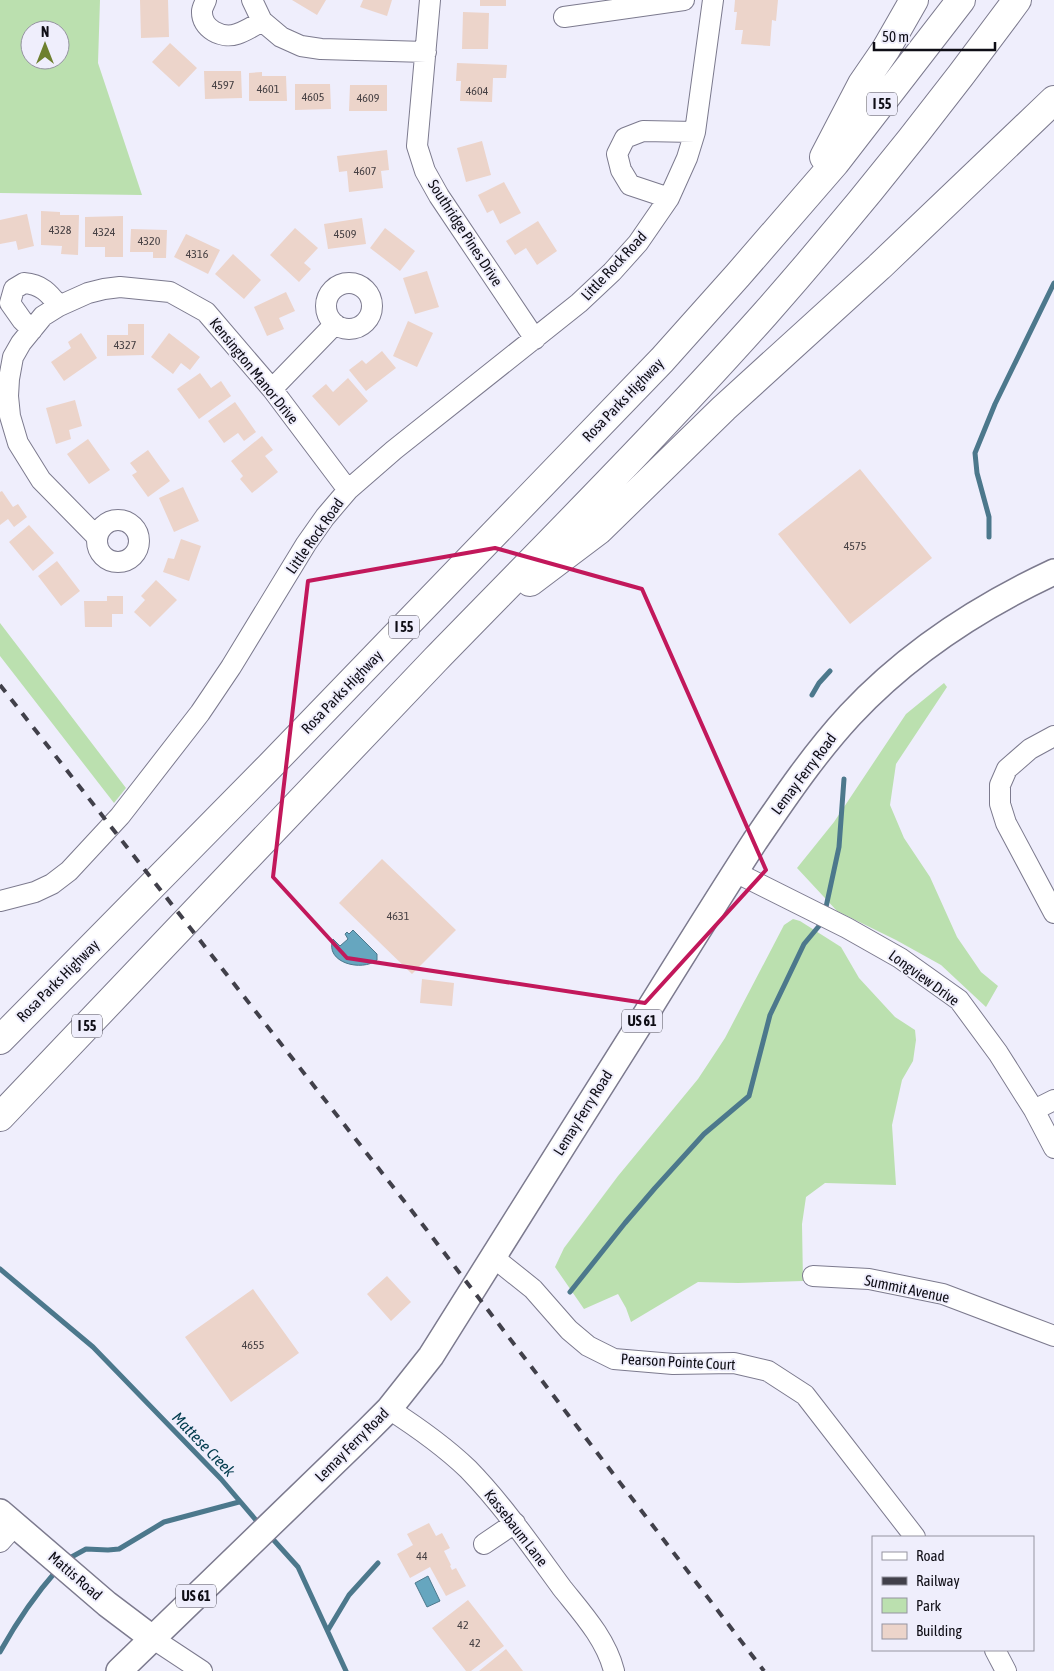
<svg xmlns="http://www.w3.org/2000/svg" width="1054" height="1671" viewBox="0 0 1054 1671" font-family="'Asap Condensed',sans-serif">
	<style>
		.green { fill: #bbe0af; fill-rule: evenodd }
		.water { fill: #66a6bf; stroke: #4c788c }
		.lines { fill: none; stroke-linecap: round; stroke-linejoin: round }
		.stream { stroke: #4c788c; stroke-width: 5 }
		.building { fill: #ecd4ca }
		.minor-casing { stroke: #7c7a8e; stroke-width: 22 }
		.major-casing { stroke: #7c7a8e; stroke-width: 28 }
		.highway-casing { stroke: #7c7a8e; stroke-width: 30 }
		.minor { stroke: #fff; stroke-width: 20 }
		.major { stroke: #fff; stroke-width: 25 }
		.highway { stroke: #fff; stroke-width: 28 }
		.rail { stroke: #41404a; stroke-width: 4; stroke-dasharray: 9 9; stroke-linecap: butt }
		.marked { fill: none; stroke: #c2185b; stroke-width: 4; stroke-linejoin: round }
		.labels { text-anchor: middle; stroke-width: 4; stroke-linejoin: round; paint-order: stroke }
		.number-label { font-size: 12px; fill: #464043 }
		.shield { fill: #efeefc; stroke: #52515b; stroke-width: 1 }
		.shield-label { font-size: 14px; font-weight: bold; fill: #0f0e16 }
		.street-label { font-size: 15px; fill: #0f0e16; stroke: #efeefc }
		.water-label { font-size: 16px; font-style: italic; fill: #003b4d; stroke: #efeefc }
	</style>
	<rect width="100%" height="100%" fill="#efeefc"/>
	<path class="green" d="M0,0h100l-2,63 44,132 -142,-2zM30,30h30v30h-30z
		M0,623l126,165 -12,15 -114,-147z
		M944,683l3,4 -51,77 -6,41 14,33 26,39 27,60 24,35 17,14 -12,21 -45,-42 -45,-25 -59,-29 -40,-43 37,-46 72,-108z
		M793,919l7,2 41,26 18,31 36,39 20,13 1,10 -3,21 -11,19 -10,45 4,60 -71,-2 -19,14 -4,27 1,57 -65,2 -40,-1 -67,40 -5,-14 -8,-14 -34,15 -29,-42 9,-19 54,-72 80,-97 27,-41 59,-113z"/>
	<path class="water" d="M353,930l24,24v6c-15,12 -53,3 -44,-21l7,7 8,-7 -3,-5 2,-2 2,2z
		M428,1576l12,25 -13,6 -12,-24z"/>
	<g class="lines">
		<path class="stream" d="M989,537v-20l-12,-44 -2,-20 20,-49 59,-121
			M812,695l7,-12 11,-12
			M826,907l13,-60 5,-68
			M0,1269l93,78 128,132 40,47
			M570,1292l55,-69 30,-35 49,-54 45,-38 21,-81 34,-71 15,-18
			M270,1536l28,31 48,104
			M66,1560l20,-11 22,1 11,-1 45,-27 75,-20
			M328,1630l21,-35 29,-32
			M0,1652c16,-29 35,-57 57,-82"/>
	</g>
	<path class="building" d="M140,0h28l1,37 -28,1z
		M292,0h34l-9,15z
		M363,0h29l-5,16 -27,-9z
		M480,0h26v6h-26z
		M735,0h43l-2,21 -4,-1 -2,26 -29,-2 2,-14h-8l2,-18h-3z
		M463,12l26,1 -1,36h-26z
		M170,43l27,25 -18,19 -27,-25z
		M457,63l50,2 -1,13h-13l-1,24 -32,-1 1,-20h-5z
		M204,71h37l1,27 -37,1z
		M262,72v4h24l1,25h-38v-28z
		M295,84h35l1,25 -36,1z
		M350,85h37v26h-38z
		M482,141l9,34 -25,7 -9,-34z
		M387,150l2,20 -8,1 2,17 -34,4 -2,-21 -8,1 -2,-16z
		M504,182l17,31 -21,11 -7,-14 -6,3 -9,-18z
		M41,211l19,1v3h19l-1,40 -17,-1 1,-8 -21,-1z
		M27,214l7,32 -16,4 -2,-9 -16,3v-24z
		M123,216v41h-18v-10h-20v-30z
		M362,218l4,26 -38,5 -4,-25z
		M538,221l19,30 -20,14 -11,-17 -11,7 -9,-14z
		M295,228l23,20 -14,15 7,6 -12,13 -29,-27z
		M385,228l30,23 -15,20 -30,-23z
		M131,229l36,1 -1,28h-13v-6h-23z
		M186,234l34,16 -12,24 -34,-17z
		M233,254l28,26 -17,19 -29,-25z
		M427,271l12,36 -24,7 -12,-36z
		M286,292l9,19 -16,7 5,11 -17,7 -13,-29z
		M408,321l25,12 -16,34 -24,-11z
		M128,324h16v31l-37,1v-21h21z
		M81,333l16,25 -33,23 -13,-19 20,-14 -3,-6z
		M169,333l31,24 -10,13 -9,-7 -8,11 -22,-17z
		M382,351l14,17 -30,23 -17,-21 13,-10 4,4z
		M200,373l11,15 10,-7 10,15 -32,23 -22,-30z
		M348,378l20,23 -29,25 -27,-30 14,-12 7,8z
		M75,400l7,26 -13,4 2,9 -15,5 -10,-36z
		M235,402l21,30 -12,9 -6,-8 -14,10 -16,-22z
		M262,436l11,14 -8,6 13,16 -26,21 -12,-14 3,-3 -12,-15z
		M88,439l22,31 -21,14 -22,-30z
		M148,450l22,31 -22,16 -16,-22 5,-3 -7,-9z
		M860,469l72,89 -82,66 -72,-90z
		M183,487l16,34 -25,11 -15,-34z
		M2,491l11,16 5,-3 9,13 -13,10 -6,-8 -8,6v-33z
		M29,525l25,28 -21,18 -24,-29z
		M181,539l20,7 -12,35 -26,-9 5,-14 6,1z
		M57,561l23,30 -19,15 -23,-30z
		M156,580l21,20 -27,27 -16,-15 11,-12 -4,-4z
		M107,596h16v18h-11v13h-27l-1,-26h23z
		M382,859l74,71 -44,44 -73,-71z
		M422,979l32,4 -2,23 -32,-3z
		M387,1276l24,26 -20,19 -24,-27z
		M253,1289l46,64 -68,49 -46,-65z
		M429,1523l7,13 6,-3 8,15 -6,3 7,14 -1,1 2,4 4,-2 10,18 -20,10 -16,-29 -20,11 -13,-24 16,-9 -6,-11z
		M468,1600l36,46 -33,25h-5l-34,-43z
		M506,1649l17,22h-44z"/>
	<g class="lines">
		<defs>
			<path id="minor" d="M206,0c-1,3 -4,8 -4,11 -1,18 20,28 35,23 9,-3 17,-8 25,-13
				M252,0l10,21 19,16 20,9 20,3 105,3
				M430,0l-13,146 8,25 14,25 96,143
				M564,17l120,-17
				M669,198l-39,-13 -9,-15 -4,-16 8,-16 18,-7 52,1
				M326 306a23 23 0 1 1 46 0a23 23 0 1 1-46 0Z
				M32,330l-10,-10 -12,-17 4,-14 10,-6c17,1 25,10 35,23
				M272,389l63,-65
				M97 541a21 21 0 1 1 42 0a21 21 0 1 1-42 0Z
				M97,537l-56,-57 -23,-37 -8,-27 -2,-20 1,-17 4,-22 8,-14 22,-27 16,-10 29,-13 16,-4 16,-2 50,5 36,20 66,77 76,101
				M1054,736l-24,13 -23,20 -7,16v19l6,19 48,90
				M735,872l112,56 53,30 59,42 39,53 36,57 20,38
				M0,901l35,-9 17,-8 17,-13 51,-55 80,-103 31,-46 75,-123 19,-27 23,-27 46,-40 185,-147 33,-31 26,-29 31,-45 18,-40 8,-26 18,-132
				M1034,1110l20,-10
				M493,1257l40,32 36,41 19,16 26,13 59,5 61,-1 34,8 37,24 110,142
				M813,1276l56,3 74,15 111,42
				M389,1409c28,18 55,37 79,60 35,36 64,78 94,119 20,25 44,51 52,83
				M0,1542l16,-18
				M484,1544l31,-21
				M152,1638l50,33
				M995,1650l11,21"/>
			<path id="major" d="M0,1512l107,92 45,34
				M119,1671l249,-241 21,-21 42,-53c72,-115 143,-228 215,-342 36,-58 72,-116 109,-173 30,-44 59,-87 95,-126 57,-61 129,-108 204,-143"/>
			<path id="highway" d="M824,157l38,-73 24,-35 28,-49
				M530,582l69,-52 125,-122 155,-141 175,-167
				M0,1040l269,-273 393,-407 76,-85 97,-112 126,-163
				M0,1117c145,-152 289,-305 435,-457 111,-114 224,-227 330,-346 89,-101 173,-206 252,-314"/>
		</defs>
		<use href="#minor" class="minor-casing"/>
		<use href="#major" class="major-casing"/>
		<use href="#highway" class="highway-casing"/>
		<use href="#minor" class="minor"/>
		<use href="#major" class="major"/>
		<use href="#highway" class="highway"/>
		<path class="rail" d="M0,685l426,544 338,442"/>
	</g>
	<path class="marked" d="M495,548l147,41 124,281 -121,133 -298,-45 -74,-81 35,-296z"/>
	<g class="labels">
		<g class="number-label">
			<text x="223" y="89">4597</text>
			<text x="268" y="93">4601</text>
			<text x="477" y="95">4604</text>
			<text x="313" y="101">4605</text>
			<text x="368" y="102">4609</text>
			<text x="365" y="175">4607</text>
			<text x="60" y="234">4328</text>
			<text x="104" y="236">4324</text>
			<text x="345" y="238">4509</text>
			<text x="149" y="245">4320</text>
			<text x="197" y="258">4316</text>
			<text x="125" y="349">4327</text>
			<text x="855" y="550">4575</text>
			<text x="398" y="920">4631</text>
			<text x="253" y="1349">4655</text>
			<text x="422" y="1560">44</text>
			<text x="463" y="1629">42</text>
			<text x="475" y="1647">42</text>
		</g>
		<g class="shield">
			<rect x="867" y="92.5" width="30" height="23" rx="4"/>
			<rect x="389" y="615.5" width="30" height="23" rx="4"/>
			<rect x="622" y="1009.5" width="40" height="23" rx="4"/>
			<rect x="72" y="1014.5" width="30" height="23" rx="4"/>
			<rect x="176" y="1584.5" width="40" height="23" rx="4"/>
		</g>
		<g class="shield-label">
			<text x="882" y="109">I 55</text>
			<text x="404" y="632">I 55</text>
			<text x="642" y="1026">US 61</text>
			<text x="87" y="1031">I 55</text>
			<text x="196" y="1601">US 61</text>
		</g>
		<g class="street-label">
			<text transform="translate(465 233) rotate(57)" y="5">Southridge Pines Drive</text>
			<text transform="translate(614 266) rotate(-47)" y="5">Little Rock Road</text>
			<text transform="translate(254 371) rotate(51)" y="5">Kensington Manor Drive</text>
			<text transform="translate(623 400) rotate(-46)" y="5">Rosa Parks Highway</text>
			<text transform="translate(315 536) rotate(-55)" y="5">Little Rock Road</text>
			<text transform="translate(342 692) rotate(-46)" y="5">Rosa Parks Highway</text>
			<text transform="translate(804 774) rotate(-53)" y="5">Lemay Ferry Road</text>
			<text transform="translate(924 978) rotate(36)" y="5">Longview Drive</text>
			<text transform="translate(58 981) rotate(-45)" y="5">Rosa Parks Highway</text>
			<text transform="translate(583 1113) rotate(-58)" y="5">Lemay Ferry Road</text>
			<text transform="translate(907 1289) rotate(12)" y="5">Summit Avenue</text>
			<text transform="translate(678 1362) rotate(3)" y="5">Pearson Pointe Court</text>
			<text transform="translate(352 1445) rotate(-45)" y="5">Lemay Ferry Road</text>
			<text transform="translate(516 1528) rotate(52)" y="5">Kassebaum Lane</text>
			<text transform="translate(75 1576) rotate(41)" y="5">Mattis Road</text>
		</g>
		<g class="water-label">
			<text transform="translate(204 1444) rotate(46)" y="6">Mattese Creek</text>
		</g>
	</g>
	<rect x="872" y="1536" width="162" height="115" fill="#efeefc" stroke="#9594a0"/>
	<rect x="882" y="1552" width="25" height="8" fill="#ffffff" stroke="#9594a0"/>
	<text x="916" y="1561" font-size="15" fill="#0f0e16">Road</text>
	<rect x="882" y="1577" width="25" height="8" fill="#41404a" stroke="#9594a0"/>
	<text x="916" y="1586" font-size="15" fill="#0f0e16">Railway</text>
	<rect x="882" y="1598" width="25" height="15" fill="#bbe0af" stroke="#9594a0"/>
	<text x="916" y="1611" font-size="15" fill="#0f0e16">Park</text>
	<rect x="882" y="1624" width="25" height="15" fill="#ecd4ca" stroke="#9594a0"/>
	<text x="916" y="1636" font-size="15" fill="#0f0e16">Building</text>
	<g transform="translate(45 45)"><circle r="24" fill="#efeefc" stroke="#9594a0"/>
	<path d="M0-4L9 19L0 12L-9 19Z" fill="#6e802f"/>
	<text y="-8" font-size="14" font-weight="bold" text-anchor="middle" fill="#0f0e16">N</text>
	</g>
	<path d="M874 42v8h121v-8" fill="none" stroke="#0f0e16" stroke-width="2.5"/>
	<text x="882" y="42" font-size="15" fill="#0f0e16" stroke="#efeefc" stroke-width="4" paint-order="stroke">50 m</text>
</svg>
